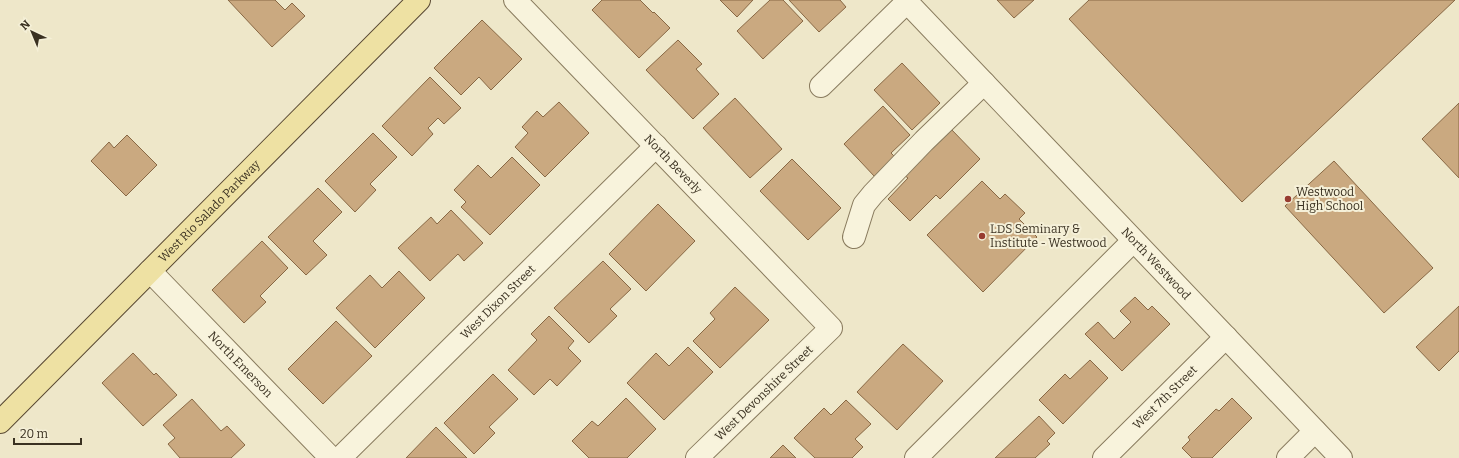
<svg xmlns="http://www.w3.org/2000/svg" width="1459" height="458" viewBox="0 0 1459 458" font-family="Bitter,serif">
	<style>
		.building { fill: #caa980; stroke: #886844 }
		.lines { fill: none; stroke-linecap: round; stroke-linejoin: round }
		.minor-casing { stroke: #897b5e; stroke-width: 24 }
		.major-casing { stroke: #584832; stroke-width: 24 }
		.minor { stroke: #f8f3dc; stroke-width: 22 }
		.major { stroke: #eee1a3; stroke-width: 22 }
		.poi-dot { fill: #973c30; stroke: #f5f0d8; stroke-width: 1.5 }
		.labels { text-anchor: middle; stroke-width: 4; stroke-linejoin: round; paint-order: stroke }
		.street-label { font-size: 12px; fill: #3a3121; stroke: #f5f0d8 }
		.poi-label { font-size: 12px; fill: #3a3121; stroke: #f5f0d8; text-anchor: start }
	</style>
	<rect width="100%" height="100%" fill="#eee7c9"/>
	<path class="building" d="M228,0h47l10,10 7,-7 13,13 -33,31z
		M602,0h38l13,13 1,-1 16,16 -31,30 -47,-48z
		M720,0h33l-16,17z
		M770,0h13l20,21 -40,38 -26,-28z
		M789,0h51l6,7 -27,25z
		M997,0h37l-20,18z
		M1089,0h366l-213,202 -173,-183z
		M482,20l40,39 -31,31 -12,-13 -18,18 -27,-27z
		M678,40l24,24 -6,5 23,25 -26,25 -47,-49z
		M902,63l38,40 -28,27 -38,-40z
		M430,77l31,31 -17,16 -6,-6 -10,10 5,6 -21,22 -30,-30z
		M735,98l47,51 -32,29 -47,-50z
		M559,102l30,31 -44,44 -30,-30 13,-14 -6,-6 15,-16 6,6z
		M1459,103v75l-37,-39z
		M883,106l27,29 -19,18 5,5 -21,19 -31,-33z
		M950,128l30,31 -40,40 -4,-4 -26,26 -22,-22 20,-21 -4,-3z
		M373,133l24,24 -27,27 6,6 -21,22 -30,-31z
		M127,135l30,30 -31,31 -35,-35 18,-19 5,6z
		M512,157l28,28 -50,50 -29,-28 5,-5 -12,-12 24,-25 13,13z
		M792,159l49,49 -33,32 -48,-49z
		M1334,161l99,107 -49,45 -99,-107z
		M982,181l18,18 5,-5 20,19 -6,6 18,18 -54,55 -56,-57z
		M318,188l24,24 -29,29 14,14 -21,20 -38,-38z
		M658,204l37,37 -49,50 -37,-37z
		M451,210l32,33 -19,18 -6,-7 -28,27 -32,-33 33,-31 6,7z
		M262,241l26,27 -28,28 6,6 -22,21 -32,-33z
		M603,261l28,28 -21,20 7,7 -28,27 -35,-35z
		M399,271l26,27 -50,50 -39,-40 34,-33 12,13z
		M735,287l34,33 -49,48 -27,-27 22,-22 -5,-6z
		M1135,297l13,13 4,-4 18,18 -48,47 -37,-37 13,-12 16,17 17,-17 -11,-11z
		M1459,306v45l-20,20 -23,-24z
		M549,316l25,25 -6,7 13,13 -24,25 -7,-7 -16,16 -26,-25 29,-30 -6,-6z
		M336,321l36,35 -49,48 -35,-35z
		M903,344l40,37 -46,49 -40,-38z
		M688,347l25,25 -49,48 -37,-37 29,-30 13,13z
		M133,353l21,22 2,-2 21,22 -34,31 -41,-43z
		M1090,360l18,18 -45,46 -24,-24 26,-26 5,5z
		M493,374l25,25 -29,28 6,6 -21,21 -30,-31z
		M626,398l30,31 -29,29h-38l-17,-17 20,-20 6,5z
		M1232,398l20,20 -40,40h-20l-10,-10 8,-8 -2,-3 28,-28 3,2z
		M192,399l29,32 6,-5 18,19 -14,13h-51l-12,-14 7,-6 -12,-13z
		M846,400l25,24 -16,15 8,8 -11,11h-37l-21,-20 30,-30 7,7z
		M1039,416l16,17 -8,8 3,3 -15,14h-40z
		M436,427l31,31h-61z
		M783,445l13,13h-26z"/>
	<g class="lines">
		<defs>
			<g id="minor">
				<path id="s1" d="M515,0l316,328 -134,130"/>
				<path id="s2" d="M905,0l436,458"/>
				<path d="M821,86l86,-84"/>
				<path d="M854,237l10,-32 9,-11 51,-53 60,-58"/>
				<path id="s3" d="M150,271l181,187"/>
				<path id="s4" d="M340,458l316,-312"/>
				<path d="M916,458l217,-217"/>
				<path id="s5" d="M1104,458l122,-121"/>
				<path d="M1288,458l27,-27"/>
			</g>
			<g id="major">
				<path id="s6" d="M0,422l419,-422"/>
			</g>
		</defs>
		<use href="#minor" class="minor-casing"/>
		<use href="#major" class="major-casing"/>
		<use href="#minor" class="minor"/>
		<use href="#major" class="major"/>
	</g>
	<g class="poi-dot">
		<circle cx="1288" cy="199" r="4"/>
		<circle cx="982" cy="236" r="4"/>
	</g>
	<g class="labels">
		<g class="street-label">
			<text dy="4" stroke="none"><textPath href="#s1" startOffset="228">North Beverly</textPath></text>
			<text dy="4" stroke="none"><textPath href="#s6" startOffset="297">West Rio Salado Parkway</textPath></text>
			<text dy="4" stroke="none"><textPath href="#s2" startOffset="364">North Westwood</textPath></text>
			<text dy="4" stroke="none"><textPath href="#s4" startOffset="222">West Dixon Street</textPath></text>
			<text dy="4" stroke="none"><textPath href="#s3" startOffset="130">North Emerson</textPath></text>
			<text transform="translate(764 393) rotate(-44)" y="4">West Devonshire Street</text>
			<text dy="4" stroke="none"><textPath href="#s5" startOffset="86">West 7th Street</textPath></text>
		</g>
		<g class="poi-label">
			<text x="1296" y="196">Westwood<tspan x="1296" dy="14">High School</tspan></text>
			<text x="990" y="233">LDS Seminary &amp;<tspan x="990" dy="14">Institute - Westwood</tspan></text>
		</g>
	</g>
	<g transform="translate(32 32) rotate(316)" stroke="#f5f0d8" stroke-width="3" paint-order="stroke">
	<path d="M0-3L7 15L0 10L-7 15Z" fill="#3a3121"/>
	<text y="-6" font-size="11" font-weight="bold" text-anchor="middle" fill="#3a3121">N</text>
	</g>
	<path d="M14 438v6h67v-6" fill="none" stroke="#3a3121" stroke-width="2"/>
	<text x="20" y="438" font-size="12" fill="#3a3121" stroke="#f5f0d8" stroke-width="3" paint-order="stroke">20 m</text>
</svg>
